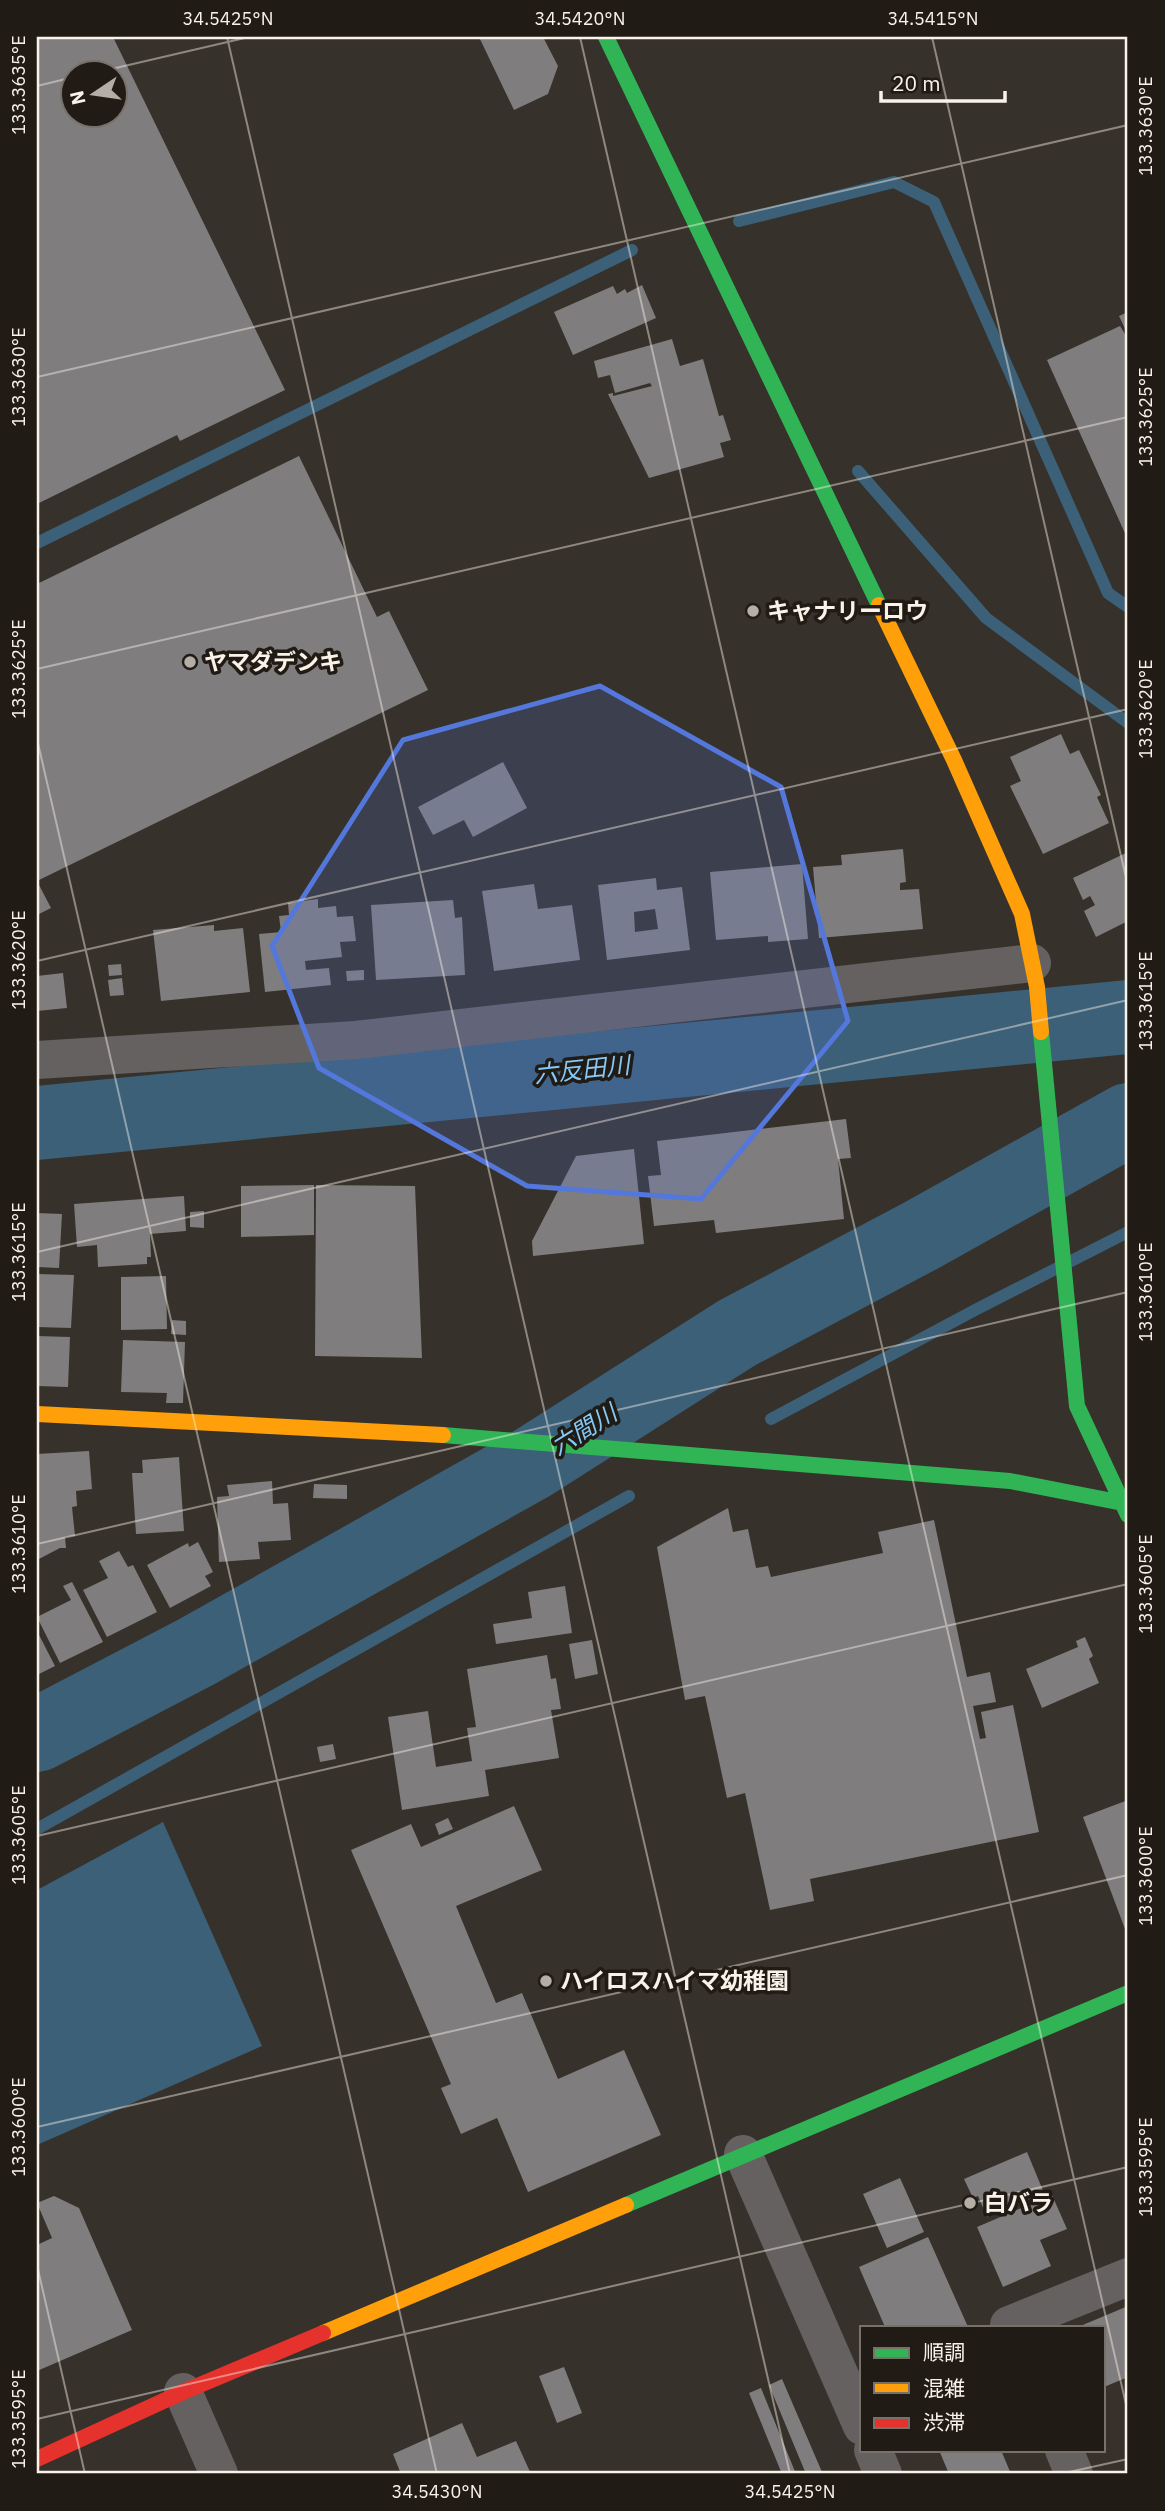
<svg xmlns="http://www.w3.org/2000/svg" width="1165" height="2511" viewBox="0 0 1165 2511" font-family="'IBM Plex Sans','Noto Sans JP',sans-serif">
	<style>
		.water { fill: #3b6078 }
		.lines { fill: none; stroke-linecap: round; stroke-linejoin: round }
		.stream { stroke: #3b6078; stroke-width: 12 }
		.river { stroke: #3b6078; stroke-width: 74 }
		.building { fill: #807d7e; fill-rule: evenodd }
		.street { stroke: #666161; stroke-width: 38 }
		.fast { stroke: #30b455; stroke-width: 16 }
		.slow { stroke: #ff9f0a; stroke-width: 16 }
		.jam { stroke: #e5322d; stroke-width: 16 }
		.marked { fill: #5477dc; fill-opacity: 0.2; stroke: #5477dc; stroke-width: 5; stroke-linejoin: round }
		.ticks { fill: none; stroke: #f9f2e9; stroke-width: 2; stroke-opacity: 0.45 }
		.poi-dot { fill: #b5aea6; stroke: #201b15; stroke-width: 2.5 }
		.labels { text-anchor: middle; stroke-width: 7; stroke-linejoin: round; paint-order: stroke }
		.poi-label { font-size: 23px; font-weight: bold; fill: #f9f2e9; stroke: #201b15; text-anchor: start }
		.water-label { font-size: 24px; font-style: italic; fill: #86c9f7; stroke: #201b15 }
		.neatline { fill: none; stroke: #f9f2e9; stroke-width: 2.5 }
		.ticks-label { font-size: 18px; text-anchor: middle; fill: #f9f2e9 }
	</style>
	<rect width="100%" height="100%" fill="#36312a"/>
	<path class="water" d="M163,1822l99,224 -225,99v-255z"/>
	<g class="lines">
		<path class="stream" d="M739,221l155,-39 40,20 174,391 20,14
			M858,471l128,147 142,105
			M37,543l595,-293
			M771,1419l206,-110 151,-77
			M37,1829l592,-333"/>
		<path class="river" d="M37,1123l1091,-106
			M37,1735l161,-84 333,-187 206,-131 185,-98 206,-115"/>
	</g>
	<path class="building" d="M37,37h76l172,353 -105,51 -3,-6 -140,69zM74,74h42v42h-42z
		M479,37h64l15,29 -10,28 -34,16z
		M642,285l14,33 -83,37 -19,-43 59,-26 4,8 8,-5 2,4z
		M1128,312v23l-9,-19z
		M1120,326l8,13v201l-81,-180z
		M672,339l8,27 23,-7 16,57 4,-1 8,25 -11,3 4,14 -75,21 -41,-84 5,-1v3l39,-10 -2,-3 -35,10 -5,-18 -12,3 -4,-17z
		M299,456l78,161 12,-6 39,79 -391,191 14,27 -14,7v-331z
		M1061,734l9,20 9,-4 22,45 -4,2 12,26 -66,31 -33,-68 11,-5 -11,-24z
		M503,762l24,46 -54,29 -9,-17 -31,15 -15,-28z
		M903,849l3,33 -6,1v7l19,-1 4,40 -104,9 -6,-71 29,-2 -1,-10z
		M1126,853l2,5v63l-32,16 -12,-26 11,-6 -5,-9 -7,4 -10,-22z
		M802,864l6,75 -40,3v-6l-52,4 -6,-68z
		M656,878l1,12 25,-3 8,63 -83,10 -9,-75zM655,909l3,20 -23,3 -1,-20z
		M534,884l4,25 34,-4 8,55 -86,11 -12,-80z
		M318,899v9l18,-2 1,11 16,-1 3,25 -16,1 2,15 -37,4 1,9 23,-2 2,17 -66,7 -6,-58 22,-2 -2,-16 10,-1 -1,-12z
		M453,900l2,18 7,-1 3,58 -89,5 -5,-75z
		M214,925v6l29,-3 7,64 -89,9 -8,-71z
		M121,964l1,11 -13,1 -1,-11z
		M364,970v10l-17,1 -1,-10z
		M63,973l4,35 -30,3v-35z
		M122,978l2,17 -14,1 -2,-16z
		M846,1119l5,39 -13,1 6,60 -128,14 -2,-13 -60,6 -6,-50 13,-1 -4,-34z
		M634,1149l10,95 -111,12 -1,-15 44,-85z
		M314,1185v50l-73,2v-51z
		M316,1185l99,1 7,172 -107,-2z
		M184,1196l2,35 -36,3 1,23h-4v7l-49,3 -1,-22 -20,2 -3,-43z
		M204,1211v17l-14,-1v-15z
		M37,1213l25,1 -3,54 -22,-1z
		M37,1274l37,1 -3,53 -34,-1z
		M166,1276l1,53 -46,1v-53z
		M172,1320l14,1v14l-15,-1z
		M37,1336l33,1 -2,50 -31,-1z
		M123,1340l62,2 -2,61h-17l1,-10 -46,-1z
		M89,1451l3,38 -16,2 1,15 -5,1 3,29 -10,1 1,11h-6l-23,12v-106z
		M179,1457l5,74 -48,3 -4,-61h11l-1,-13z
		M272,1481l1,23 15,-1 3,37 -33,2 2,17 -41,3 -2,-65 12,-1 -2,-11z
		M314,1484l33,1v14l-34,-1z
		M728,1508l5,24 15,-3 8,39 12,-2 3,11 112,-24 -5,-21 56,-12 33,157 23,-5 6,30 -23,4 7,33 6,-1 -5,-26 32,-7 26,127 -229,47 4,22 -44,9 -25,-117 -18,5 -22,-102 -20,4 -28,-153z
		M198,1542l15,30 -8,4 6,10 -41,22 -23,-43 41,-22 1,4z
		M119,1551l9,16 5,-2 24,47 -50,25 -24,-47 25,-12 -9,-17z
		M72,1582l31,60 -43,21 -23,-46 34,-17 -8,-14z
		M565,1586l7,47 -76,11 -3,-20 39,-6 -4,-26z
		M37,1631l18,35 -18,9z
		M1085,1637l8,19 -4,3 10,24 -57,25 -16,-39 52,-22 -2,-6z
		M592,1640l6,34 -23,5 -6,-35z
		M547,1655l4,24 5,-1 5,31 -10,1 8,48 -74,12 4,26 -87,14 -14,-93 40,-6 8,56 36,-6 -5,-33 9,-1 -9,-58z
		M333,1744l3,15 -16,3 -3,-15z
		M1128,1800v137l-45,-120z
		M514,1806l28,64 -86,36 40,97 26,-10 36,86 66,-29 37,85 -133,57 -31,-74 -36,16 -20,-46 10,-4 -100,-234 60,-26 10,23z
		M448,1818l5,11 -14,6 -4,-11z
		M1027,2152l17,41 -57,24 -9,-21 -5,2 -9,-19z
		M900,2178l24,54 -37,16 -24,-54z
		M1052,2195l15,34 -27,11 11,26 -48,21 -26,-60z
		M54,2196l25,12 53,122 -95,41v-126l15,-7 -15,-35z
		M928,2237l40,90h-83l-26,-60z
		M1128,2306v71l-24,10v-60h-26z
		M564,2367l18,46 -25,10 -18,-47z
		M782,2379l40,93 -5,2h-11l-37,-89z
		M761,2388l35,86h-14l-33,-81z
		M462,2423l15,34 39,-16 15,33h-130l-8,-20z
		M939,2450h62l10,24h-62z"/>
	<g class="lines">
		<path class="street" d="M37,1060l319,-20 676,-77
			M743,2154l119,272
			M1010,2327l-1,-2 119,-48
			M183,2392l36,82
			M873,2450l10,24
			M1064,2450l10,24"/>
		<path class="fast" d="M606,37l273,568
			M1041,1032l36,374 51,109
			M443,1435l567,46 118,23
			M626,2205l502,-212"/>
		<path class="slow" d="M879,605l75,155 68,154 15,73 4,45
			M37,1414l406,21
			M323,2333l303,-128"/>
		<path class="jam" d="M37,2459l146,-67 140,-59"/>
	</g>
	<path class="marked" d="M600,686l181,101 67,234 -147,178 -174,-13 -208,-118 -47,-122 131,-206z"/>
	<path class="ticks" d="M227,37l563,2437M580,37l548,2376M932,37l196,849M90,74l159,-37M37,86l37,-9M37,377l1091,-252M37,669l1091,-252M37,739l400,1735M37,961l1091,-252M37,1252l1091,-252M37,1544l1091,-252M37,1836l1091,-252M37,2127l1091,-252M37,2265l48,209M37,2419l1091,-252M1060,2474l68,-15"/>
	<g class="poi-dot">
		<circle cx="753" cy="611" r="7"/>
		<circle cx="190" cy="662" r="7"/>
		<circle cx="546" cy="1981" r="7"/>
		<circle cx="970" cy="2203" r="7"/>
	</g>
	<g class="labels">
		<g class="poi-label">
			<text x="767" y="619">キャナリーロウ</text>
			<text x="204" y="670">ヤマダデンキ</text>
			<text x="560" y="1989">ハイロスハイマ幼稚園</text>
			<text x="984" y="2211">白バラ</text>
		</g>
		<g class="water-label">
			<text transform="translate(582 1070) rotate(-6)" y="8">六反田川</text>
			<text transform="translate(584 1430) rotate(-32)" y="8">六間川</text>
		</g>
	</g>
	<rect width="1165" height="2511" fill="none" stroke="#201b15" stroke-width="77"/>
	<rect x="860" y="2326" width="245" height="126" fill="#201b15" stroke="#77716a" stroke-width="2"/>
	<rect x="874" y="2348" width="35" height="10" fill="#30b455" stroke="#77716a" stroke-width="2"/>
	<text x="923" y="2360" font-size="21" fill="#f9f2e9">順調</text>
	<rect x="874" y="2383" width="35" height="10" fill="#ff9f0a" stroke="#77716a" stroke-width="2"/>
	<text x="923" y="2396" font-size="21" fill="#f9f2e9">混雑</text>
	<rect x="874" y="2418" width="35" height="10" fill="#e5322d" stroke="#77716a" stroke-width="2"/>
	<text x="923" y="2430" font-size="21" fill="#f9f2e9">渋滞</text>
	<g transform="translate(94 94) rotate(257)"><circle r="33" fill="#201b15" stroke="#77716a" stroke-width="2"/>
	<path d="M0-5L12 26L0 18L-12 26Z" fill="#b5aea6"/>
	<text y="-10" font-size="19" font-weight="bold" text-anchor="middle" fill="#f9f2e9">N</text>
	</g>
	<path d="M881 91v10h124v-10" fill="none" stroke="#f9f2e9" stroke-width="3.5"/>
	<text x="892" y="91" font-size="21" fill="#f9f2e9" stroke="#201b15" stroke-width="5" paint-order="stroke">20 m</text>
	<rect x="38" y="38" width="1088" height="2434" class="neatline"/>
	<g class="ticks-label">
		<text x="228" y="25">34.5425°N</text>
		<text x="580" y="25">34.5420°N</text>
		<text x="933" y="25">34.5415°N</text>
		<text transform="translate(19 85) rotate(-90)" y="6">133.3635°E</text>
		<text transform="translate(1146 126) rotate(-90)" y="6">133.3630°E</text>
		<text transform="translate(19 377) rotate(-90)" y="6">133.3630°E</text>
		<text transform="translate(1146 417) rotate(-90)" y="6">133.3625°E</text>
		<text transform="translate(19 669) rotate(-90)" y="6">133.3625°E</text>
		<text transform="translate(1146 709) rotate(-90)" y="6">133.3620°E</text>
		<text transform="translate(19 960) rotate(-90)" y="6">133.3620°E</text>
		<text transform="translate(1146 1001) rotate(-90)" y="6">133.3615°E</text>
		<text transform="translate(19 1252) rotate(-90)" y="6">133.3615°E</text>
		<text transform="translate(1146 1292) rotate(-90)" y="6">133.3610°E</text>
		<text transform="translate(19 1544) rotate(-90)" y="6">133.3610°E</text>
		<text transform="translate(1146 1584) rotate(-90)" y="6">133.3605°E</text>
		<text transform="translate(19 1835) rotate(-90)" y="6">133.3605°E</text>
		<text transform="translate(1146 1876) rotate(-90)" y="6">133.3600°E</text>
		<text transform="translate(19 2127) rotate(-90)" y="6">133.3600°E</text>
		<text transform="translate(1146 2167) rotate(-90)" y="6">133.3595°E</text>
		<text transform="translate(19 2419) rotate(-90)" y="6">133.3595°E</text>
		<text x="437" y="2498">34.5430°N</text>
		<text x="790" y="2498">34.5425°N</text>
	</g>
</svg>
